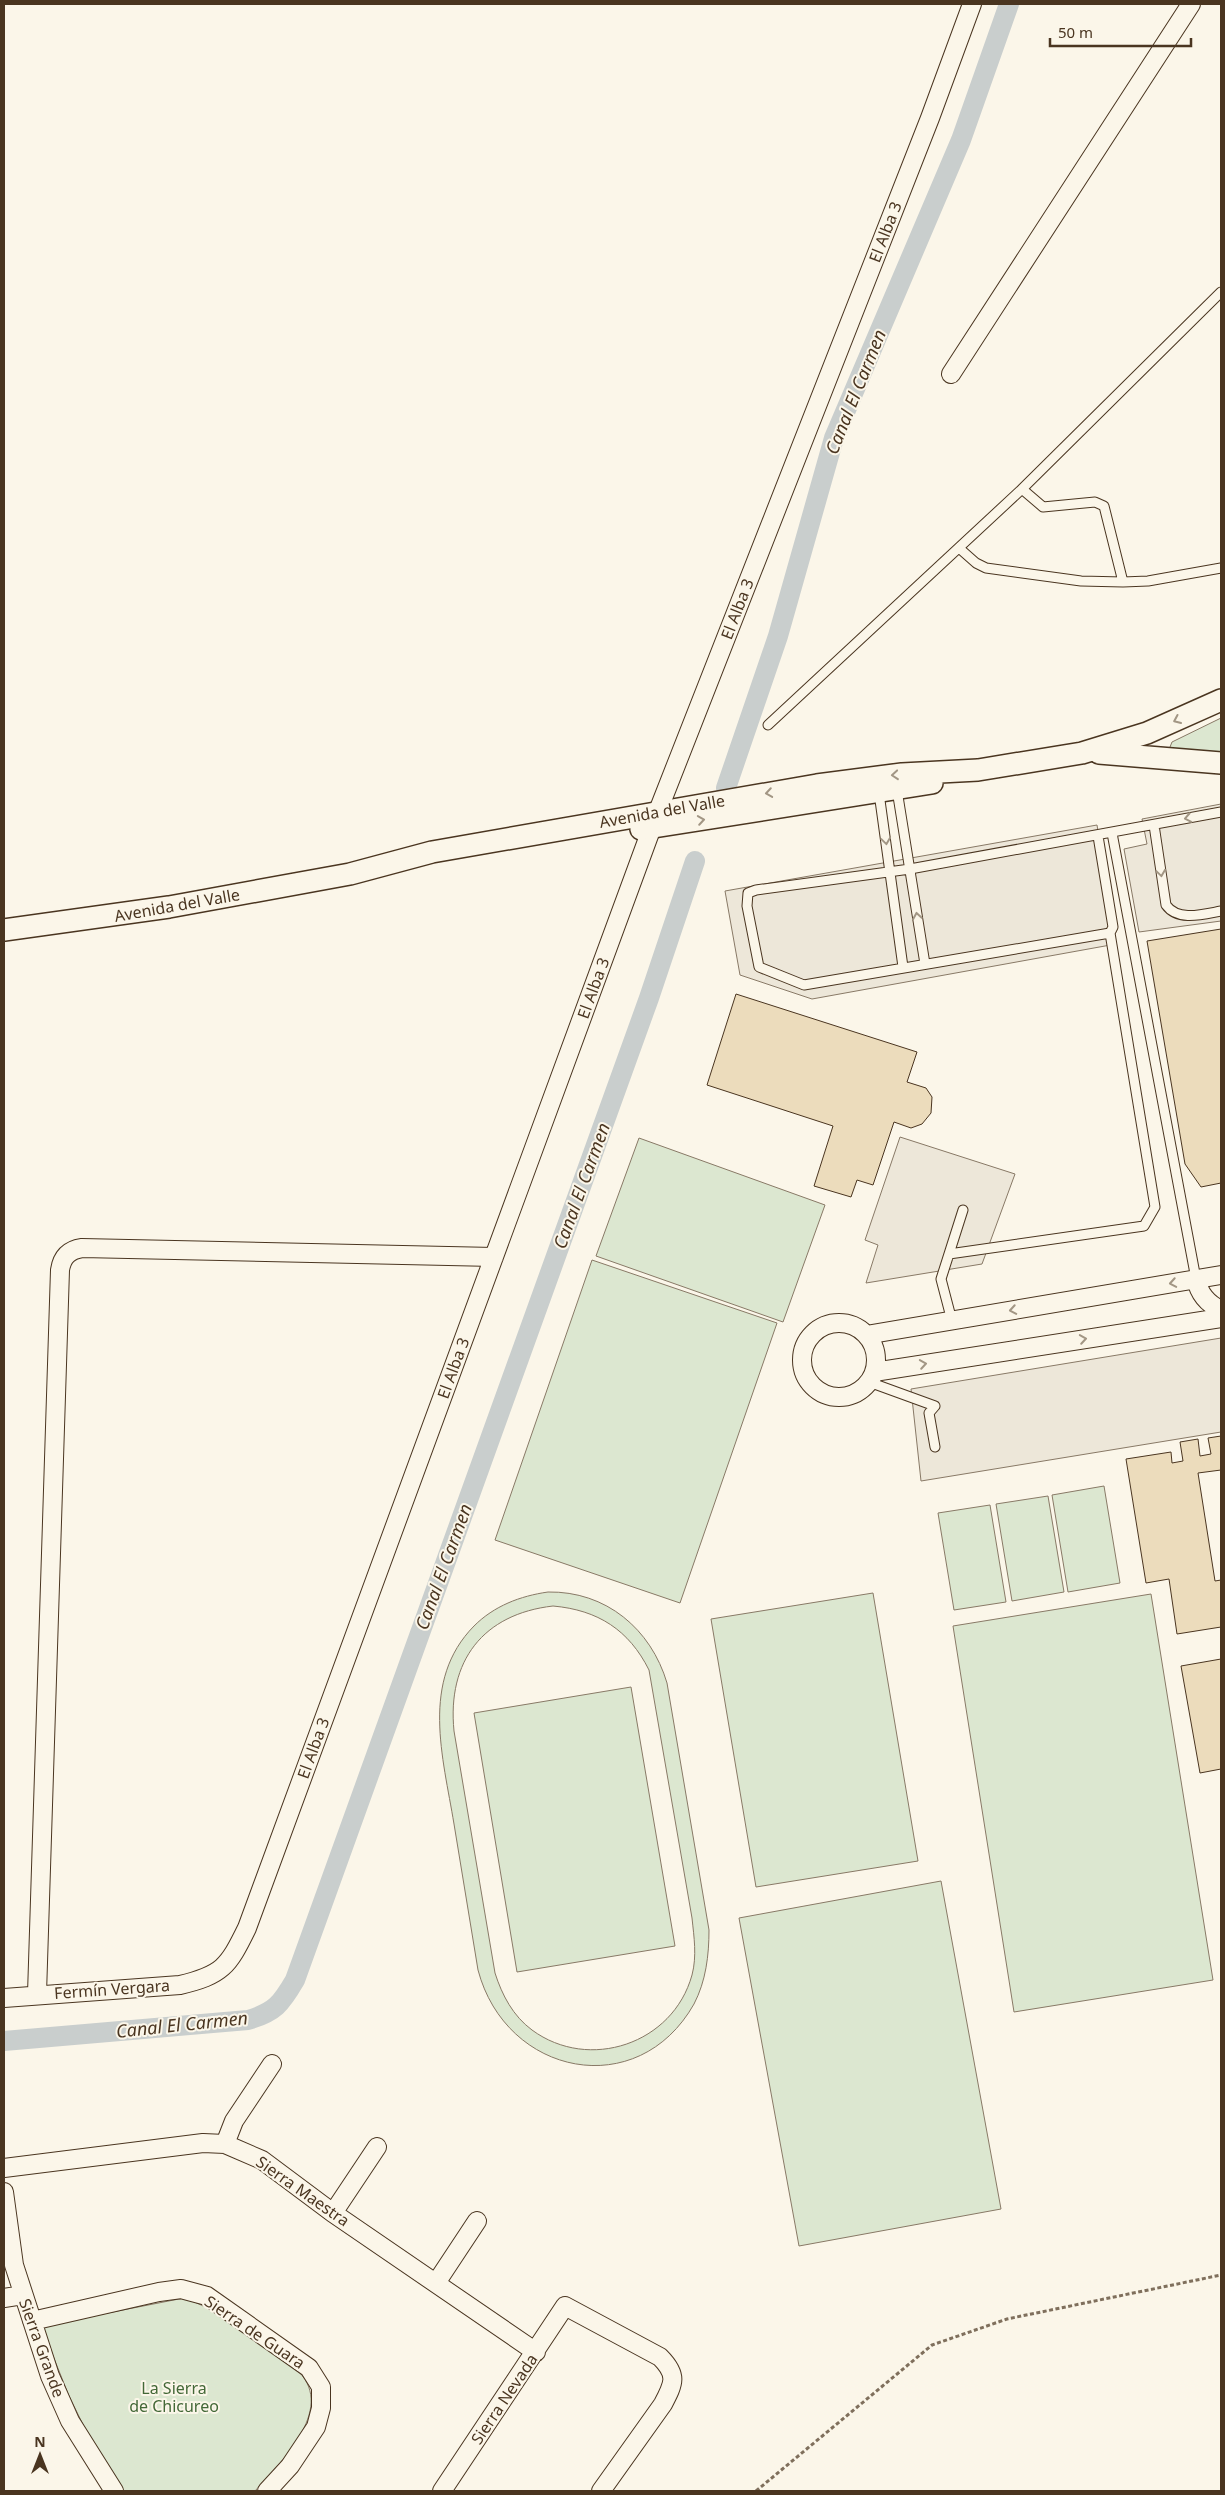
<svg xmlns="http://www.w3.org/2000/svg" width="1225" height="2495" viewBox="0 0 1225 2495" font-family="'Noto Sans',sans-serif">
	<style>
		.green { fill: #dce7d0; stroke: #887966; fill-rule: evenodd }
		.parking { fill: #ede7d9; stroke: #887966 }
		.lines { fill: none; stroke-linecap: round; stroke-linejoin: round }
		.canal { stroke: #c9cecd; stroke-width: 20 }
		.building { fill: #ecdcbc; stroke: #4a3520 }
		.service-casing { stroke: #4a3520; stroke-width: 11 }
		.minor-casing { stroke: #4a3520; stroke-width: 20 }
		.tertiary-casing { stroke: #4a3520; stroke-width: 24 }
		.path { stroke: #7f6f5c; stroke-width: 3; stroke-dasharray: 4 2.5; stroke-linecap: butt }
		.service { stroke: #fbf6e9; stroke-width: 9 }
		.minor { stroke: #fbf6e9; stroke-width: 18 }
		.tertiary { stroke: #fbf6e9; stroke-width: 21 }
		.oneway { stroke: #a29684 }
		.labels { text-anchor: middle; stroke-width: 4; stroke-linejoin: round; paint-order: stroke }
		.street-label { font-size: 16px; fill: #4a3520; stroke: #fbf6e9 }
		.park-label { font-size: 16px; fill: #436837; stroke: #fbf6e9 }
		.water-label { font-size: 18px; font-style: italic; fill: #4a3520; stroke: #fbf6e9 }
	</style>
	<rect width="100%" height="100%" fill="#fbf6e9"/>
	<path class="green" d="M1221,718v37l-46,-4 -5,-4 2,-5z
		M639,1138l186,67 -42,117 -187,-66z
		M592,1260l185,63 -97,280 -185,-63z
		M1104,1486l16,97 -52,9 -16,-97z
		M1048,1496l16,96 -52,9 -16,-97z
		M990,1505l16,97 -52,8 -16,-97z
		M548,1592c58,-1 103,37 119,91l42,247c0,25 -3,51 -15,74 -56,99 -188,72 -216,-34 -8,-49 -16,-97 -24,-146 -11,-67 -34,-143 20,-198 20,-20 46,-30 74,-34zM553,1606c45,4 76,24 96,64l43,248c2,19 5,38 0,57 -19,69 -103,97 -160,55 -19,-14 -30,-35 -37,-57l-41,-242c-7,-70 29,-117 99,-125z
		M873,1593l45,268 -162,26 -45,-268z
		M1151,1594l62,386 -199,32 -61,-386z
		M631,1687l44,259 -158,26 -43,-259z
		M941,1881l60,328 -202,37 -60,-328z
		M184,2298c30,10 49,27 75,45 12,9 29,18 40,29 37,38 -20,92 -44,119h-131l-28,-40 -27,-55 -28,-70z"/>
	<path class="parking" d="M1221,804v117l-82,11 -15,-83 23,-5 -5,-25z
		M1097,825l19,119 -304,55 -72,-24 -15,-84z
		M900,1137l115,37 -33,90 -116,19 12,-38 -13,-5z
		M1221,1338v94l-300,49 -10,-92z"/>
	<g class="lines">
		<path class="canal" d="M726,788l52,-152 56,-198 127,-298 48,-136
			M4,2041l244,-21c27,-8 33,-16 47,-40l354,-982 46,-137"/>
	</g>
	<path class="building" d="M1221,929v254l-20,4 -16,-23 -38,-223z
		M736,994l181,58 -10,30 19,6 6,9 -1,16 -9,11 -11,4 -17,-6 -21,63 -16,-5 -6,17 -37,-11 19,-60 -126,-41z
		M1221,1436v34l-23,3 17,108 6,-1v47l-44,7 -8,-55 -23,4 -20,-124 45,-7 1,11 11,-2 -3,-19 18,-3 2,17 11,-2 -3,-16z
		M1221,1659v110l-21,4 -19,-107z"/>
	<g class="lines">
		<defs>
			<path id="service" d="M1022,489l21,18 52,-5 9,4 19,76
				M959,548l17,15 10,5 95,13 42,1 25,-1 73,-13
				M768,725l254,-236 199,-197
				M897,790l28,174
				M879,793l24,174
				M1154,825l12,80c12,17 38,9 55,6
				M1112,833l84,446
				M1098,836l15,91 -3,6 -306,52 -45,-18 -12,-61 1,-13 8,-3 154,-21 311,-57
				M949,1254l195,-28 11,-19 -45,-274
				M952,1321l-11,-42 22,-69
				M869,1382l66,24 -6,7 6,34"/>
			<path id="minor" d="M951,374l240,-370
				M1196,1279c3,15 12,25 25,31
				M802 1360a37 37 0 1 1 74 0a37 37 0 1 1-74 0Z
				M866,1335l355,-60
				M874,1372l347,-54
				M37,1994l23,-724c2,-13 9,-20 22,-22l412,9
				M4,1998l176,-13c42,-10 48,-18 67,-57l411,-1117 272,-693 42,-114
				M225,2144l9,-23 38,-57
				M4,2168l199,-25 22,1 37,16 71,53 203,139
				M4,2192l10,73 36,111 20,45 44,70
				M333,2213l44,-66
				M436,2283l41,-62
				M4,2298l19,-3
				M32,2321l127,-29 22,-3 26,7 102,72 12,19v21l-5,19 -26,39 -23,25
				M442,2491l123,-185 95,51c18,18 14,26 3,47l-62,87"/>
			<path id="tertiary" d="M1099,753l122,10
				M641,829l291,-46
				M4,930l165,-23 181,-33 82,-22 385,-67 85,-11 76,-4 104,-17 65,-20 74,-33"/>
		</defs>
		<use href="#service" class="service-casing"/>
		<use href="#minor" class="minor-casing"/>
		<use href="#tertiary" class="tertiary-casing"/>
		<path class="path" d="M756,2491l176,-146 75,-26 214,-44"/>
		<use href="#service" class="service"/>
		<use href="#minor" class="minor"/>
		<use href="#tertiary" class="tertiary"/>
	</g>
	<defs><path id="oneway-chevron" d="M-2-3.5L2.5 0L-2 3.5" fill="none" stroke-width="1.6" stroke-linecap="round" stroke-linejoin="round" transform="scale(1.25)"/></defs>
	<g class="oneway">
		<use href="#oneway-chevron" transform="translate(1177 720) rotate(156)"/>
		<use href="#oneway-chevron" transform="translate(895 775) rotate(175)"/>
		<use href="#oneway-chevron" transform="translate(769 793) rotate(171)"/>
		<use href="#oneway-chevron" transform="translate(1188 818) rotate(169)"/>
		<use href="#oneway-chevron" transform="translate(701 820) rotate(-9)"/>
		<use href="#oneway-chevron" transform="translate(886 841) rotate(82)"/>
		<use href="#oneway-chevron" transform="translate(1161 873) rotate(82)"/>
		<use href="#oneway-chevron" transform="translate(917 916) rotate(-99)"/>
		<use href="#oneway-chevron" transform="translate(1173 1283) rotate(170)"/>
		<use href="#oneway-chevron" transform="translate(1013 1310) rotate(170)"/>
		<use href="#oneway-chevron" transform="translate(1083 1339) rotate(-9)"/>
		<use href="#oneway-chevron" transform="translate(923 1364) rotate(-9)"/>
	</g>
	<g class="labels">
		<g class="street-label">
			<text transform="translate(885 232) rotate(-69)" y="6">El Alba 3</text>
			<text transform="translate(737 609) rotate(-69)" y="6">El Alba 3</text>
			<text transform="translate(662 811) rotate(-10)" y="6">Avenida del Valle</text>
			<text transform="translate(177 905) rotate(-10)" y="6">Avenida del Valle</text>
			<text transform="translate(593 988) rotate(-70)" y="6">El Alba 3</text>
			<text transform="translate(453 1368) rotate(-70)" y="6">El Alba 3</text>
			<text transform="translate(313 1748) rotate(-70)" y="6">El Alba 3</text>
			<text transform="translate(112 1989) rotate(-4)" y="6">Fermín Vergara</text>
			<text transform="translate(303 2191) rotate(35)" y="6">Sierra Maestra</text>
			<text transform="translate(255 2332) rotate(34)" y="6">Sierra de Guara</text>
			<text transform="translate(42 2348) rotate(70)" y="6">Sierra Grande</text>
			<text transform="translate(504 2399) rotate(-56)" y="6">Sierra Nevada</text>
		</g>
		<g class="park-label">
			<text x="174" y="2394">La Sierra<tspan x="174" dy="18">de Chicureo</tspan></text>
		</g>
		<g class="water-label">
			<text transform="translate(856 392) rotate(-68)" y="6">Canal El Carmen</text>
			<text transform="translate(582 1186) rotate(-70)" y="6">Canal El Carmen</text>
			<text transform="translate(444 1567) rotate(-70)" y="6">Canal El Carmen</text>
			<text transform="translate(182 2025) rotate(-6)" y="6">Canal El Carmen</text>
		</g>
	</g>
	<rect width="1225" height="2495" fill="none" stroke="#4a3520" stroke-width="10"/>
	<g transform="translate(40 2455)" stroke="#fbf6e9" stroke-width="4" paint-order="stroke">
	<path d="M0-4L9 19L0 12L-9 19Z" fill="#4a3520"/>
	<text y="-8" font-size="14" font-weight="bold" text-anchor="middle" fill="#4a3520">N</text>
	</g>
	<path d="M1050 38v8h141v-8" fill="none" stroke="#4a3520" stroke-width="2.5"/>
	<text x="1058" y="38" font-size="15" fill="#4a3520" stroke="#fbf6e9" stroke-width="4" paint-order="stroke">50 m</text>
</svg>
